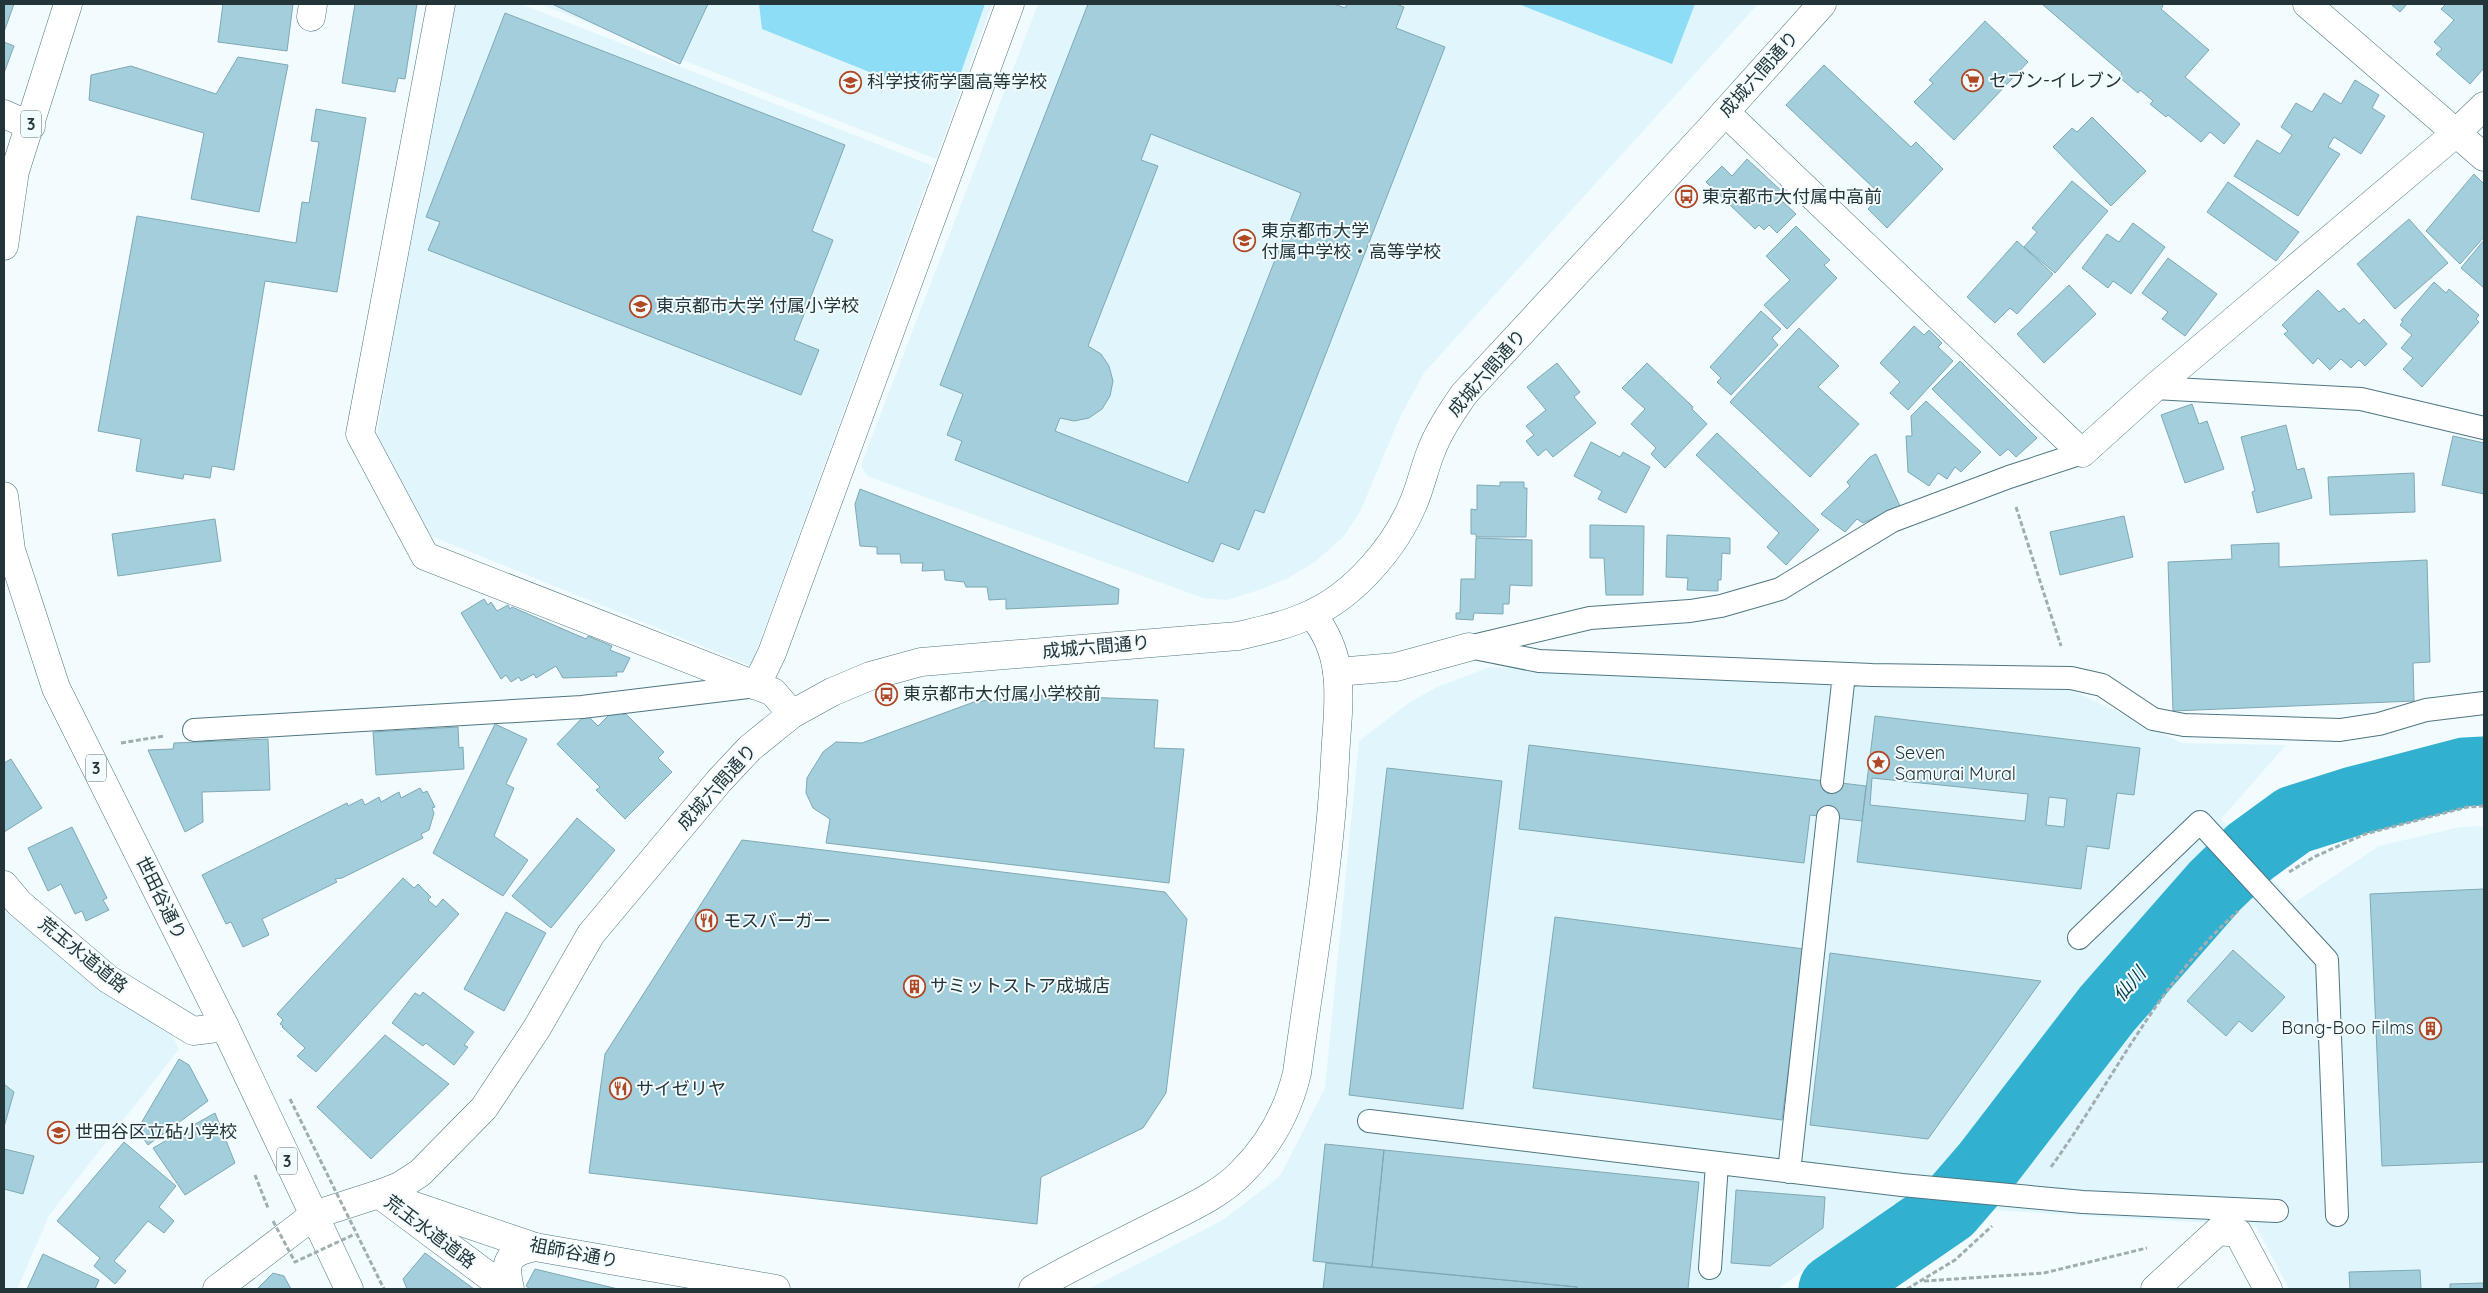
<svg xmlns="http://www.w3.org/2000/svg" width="2488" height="1293" viewBox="0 0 2488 1293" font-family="Quicksand,'Noto Sans JP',sans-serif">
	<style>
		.built { fill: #e1f6fc }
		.green { fill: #8cddf5 }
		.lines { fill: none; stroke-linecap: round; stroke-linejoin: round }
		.river { stroke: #31b0cf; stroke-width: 69 }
		.building { fill: #a3cedb; stroke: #7fa8b5; fill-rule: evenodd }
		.service-casing { stroke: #4e7682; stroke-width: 24 }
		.minor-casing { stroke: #4e7682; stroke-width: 29 }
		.tertiary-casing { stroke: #4e7682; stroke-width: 29 }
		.secondary-casing { stroke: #4e7682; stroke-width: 29 }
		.primary-casing { stroke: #4e7682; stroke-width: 29 }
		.path { stroke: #a1aeb1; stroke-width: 3; stroke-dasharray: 5 2.5; stroke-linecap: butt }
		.service { stroke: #fff; stroke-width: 22 }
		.minor { stroke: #fff; stroke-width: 28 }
		.tertiary { stroke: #fff; stroke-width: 28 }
		.secondary { stroke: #fff; stroke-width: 28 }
		.primary { stroke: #fff; stroke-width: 28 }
		.path-bridge { stroke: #a1aeb1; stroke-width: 3; stroke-dasharray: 5 2.5; stroke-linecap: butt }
		.labels { text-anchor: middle; stroke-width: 4; stroke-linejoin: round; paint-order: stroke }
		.shield { fill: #f2fbfd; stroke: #627074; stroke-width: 1 }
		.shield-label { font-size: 16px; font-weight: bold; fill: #24353a }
		.street-label { font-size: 18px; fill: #24353a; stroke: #f2fbfd }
		.poi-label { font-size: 18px; fill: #24353a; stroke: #f2fbfd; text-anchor: start }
		.water-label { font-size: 19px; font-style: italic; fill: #063f4c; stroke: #f2fbfd }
	</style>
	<rect width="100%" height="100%" fill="#f2fbfd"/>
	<path class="built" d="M448,4h73l412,162 -182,500 -325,-132 -51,-88z
		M540,4h452l-56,155z
		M1038,4h720l-334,369 -24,44 -40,95 -17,25 -28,25 -27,16 -26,11 -35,11 -24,-2 -336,-122 -6,-11z
		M1490,667l582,23 110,53 104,2 -65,74 73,84 85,-57 81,-19 24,-1v463h-195l-33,-63 -363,-22 -115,85h-689l134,-69 57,-44 45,-88 34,-347 51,-39 27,-15z
		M4,902l165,127 10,20 -129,165 -33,75h-13z"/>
	<path class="green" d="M759,4h226l-26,74 -52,9 -145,-58z
		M1518,4h177l-23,60z"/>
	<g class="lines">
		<path class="river" d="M1833,1289l116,-80 38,-44 120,-156 108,-123 35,-34 44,-32 60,-19 111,-29 19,-1"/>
	</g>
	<path class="building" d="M4,4h10l-10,28z
		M223,4h70l-6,47 -69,-9z
		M355,4h62l-12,75 -7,-1 -3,14 -53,-9z
		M552,4h156l-28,60z
		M1088,4h246l11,4 2,-4h49l8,3 -8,21 49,19 -181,466 -9,-3 -16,40 -18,-7 -8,19 -258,-102 7,-19 -15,-6 16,-41 -23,-9zM1151,134l150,59 -113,290 -133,-52 5,-13 14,3 15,-3 13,-9 8,-13 3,-15 -4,-15 -8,-12 -13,-8 70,-180 -17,-6z
		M2042,4h119l2,2 -2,3 48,41 -24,27 55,47 -16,20 -14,-12 -9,10 -33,-27 -2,2 -16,-13 3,-3 -13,-11 -2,3 -19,-16 3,-4z
		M2391,4h16l-7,8z
		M2446,4h38v64l-14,16 -34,-30 6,-5 -8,-7 20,-22 -13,-11z
		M505,13l340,132 -33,86 21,9 -39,100 25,10 -18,45 -373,-145 12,-28 -14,-5z
		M1985,21l43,41 -74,78 -40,-38 19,-19 -4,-3z
		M4,42l10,4 -10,27z
		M238,57l50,8 -29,147 -68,-13 13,-66 -115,-33 2,-25 40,-9 85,28z
		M1824,65l87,82 5,-5 27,27 -56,59 -19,-19 13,-14 -95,-90z
		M2355,80l24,15 -7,13 13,8 -24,38 -27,-17 -6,10 12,7 -42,62 -64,-40 23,-36 23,14 12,-19 -11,-8 15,-24 16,9 12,-19 17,11z
		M316,109l50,9 -29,174 -72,-11 -31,189 -22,-4 -2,12 -26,-4 -1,5 -47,-8 5,-32 -43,-8 39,-215 159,27 6,-41 7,1 10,-61 -8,-1z
		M2092,117l54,54 -35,35 -58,-59 19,-19 5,4z
		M1747,159l40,37 -5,5 14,13 -19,19 -8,-8 -5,5 -5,-5 -4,4 -49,-47 16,-16 10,10z
		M2474,174l10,10v53l-24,27 -34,-33z
		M2072,181l36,30 -53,62 -31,-26 13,-15 -5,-4z
		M2228,182l71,50 -23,29 -69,-49z
		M2409,219l39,44 -53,46 -38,-45z
		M2133,223l32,24 -34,47 -18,-13 -5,7 -26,-20 25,-34 12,8z
		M1796,226l34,34 -6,5 13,13 -50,51 -23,-24 26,-25 -24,-24z
		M2484,240v48l-23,-20z
		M2017,241l36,33 -36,40 -7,-6 -15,15 -28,-26z
		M2168,258l49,36 -32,42 -23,-17 6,-7 -26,-19z
		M2434,282l12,11 3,-4 30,26 -3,4 3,3 -57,65 -19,-18 10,-11 -12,-10 11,-13 -12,-10 3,-4 -2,-1z
		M2069,285l27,29 -52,49 -27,-29z
		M2318,290l21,22 5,-4 15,16 5,-5 23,25 -22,22 -6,-6 -8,8 -10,-9 -11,11 -12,-12 -5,6 -29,-30 4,-3 -6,-6z
		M1761,311l20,18 -9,9 6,7 -47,50 -14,-13 4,-4 -11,-11z
		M1914,326l10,9 5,-5 13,13 -4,4 15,14 -45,49 -18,-17 10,-11 -20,-19z
		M1799,328l40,38 -21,21 41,37 -49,53 -80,-75z
		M1960,361l77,77 -21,19 -8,-8 -8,7 -68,-67z
		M1557,363l23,29 -6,5 22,26 -43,34 -7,-8 -8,7 -12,-15 8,-6 -8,-9 20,-16 -19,-23z
		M1647,363l46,44 -1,2 15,15 -42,44 -14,-14 5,-6 -25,-24 14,-15 -23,-21z
		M1926,401l55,51 -20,20 -6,-5 -8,12 -9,-6 -9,13 -21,-14 -2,-36h6l-1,-20z
		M2192,404l7,20 8,-3 17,48 -39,14 -24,-68z
		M2286,425l11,45 7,-2 8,30 -55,15 -5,-21 3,-1 -14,-54z
		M1717,433l102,97 -33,35 -19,-18 12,-14 -83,-78z
		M2453,436l31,7v51l-42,-9z
		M1591,442l29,15 3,-5 27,15 -24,46 -28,-14 4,-8 -28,-15z
		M1876,454l24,52 -37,17 -6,-4 -12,13 -24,-18 29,-28 -3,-4 23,-25z
		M2414,473l1,39 -85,3 -2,-38z
		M1500,482h24v6h3l-1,49h-50v-3h-5v-25l6,1v-25l23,1z
		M860,489l259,100 -1,15 -112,5v-10l-17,1 -2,-13h-21l-2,-5 -19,-2 -1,-10 -22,1 1,-8h-22l-1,-9h-23v-7l-17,-1 -5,-42z
		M2124,516l9,41 -73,18 -10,-43z
		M215,519l6,42 -103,15 -6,-42z
		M1590,525l54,1 -1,69h-37l-2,-37h-14z
		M1667,535l63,3v16l-8,-1 -1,27h-3v11l-31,-1 1,-12 -22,-1z
		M1476,538l56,2v46l-22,-1 -1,19h-6v10l-29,-1 -1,7 -17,-1v-6h4l1,-34h14z
		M2279,543v24l148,-7 3,102 -17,1 1,38 -241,10 -5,-149 64,-3 -1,-14z
		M484,599l4,6 3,-3 6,9 11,-6 2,4 2,-2 74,32 2,-3 24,10 -2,4 20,8 -7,14h-7l1,4 -54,2 -7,-12 -20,12 -2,-4 -13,7 -2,-4 -8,5 -5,-7 -5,4 -40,-66z
		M1034,695l124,5 -4,48 30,1 -15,134 -343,-40 4,-24 -17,-11 -7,-15 1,-15 16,-26 13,-10 26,1 112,-41z
		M620,711l4,4 1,-2 39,39 -6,6 14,14 -47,47 -29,-29 4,-3 -43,-43 29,-30 12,12 14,-14 3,3z
		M1875,716l265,32 -6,47 -17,-2 -8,56 -22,-3 -6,43 -224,-27zM1872,778l156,16 -3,27 -155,-16zM2049,797l18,2 -3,28 -18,-2z
		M495,724l32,15 -21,45 8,4 -20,48 34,24 -25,36 -70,-43z
		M458,727l1,21 4,-1 1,22 -88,6 -3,-43z
		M268,739l2,51 -68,2 1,30 -18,10 -37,-82 25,-1 1,-6z
		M1529,745l337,41 -4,35 -52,-6 -6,48 -285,-34z
		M11,759l31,49 -38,24v-69z
		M1387,768l115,13 -39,328 -114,-14z
		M420,788l3,5 4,-2 8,16 -3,1 2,5 -5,17 -8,4 2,4 -81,40 -7,1 2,3 -75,37 7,16 -26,12 -12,-25 -5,2 -24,-49 145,-72 1,3 14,-7 3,6 14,-8 2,5 18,-10 2,6z
		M577,818l38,32 -64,78 -39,-32z
		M72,827l35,71 -4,2 6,10 -23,11 -4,-10 -7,3 -14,-30 -13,7 -20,-43z
		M742,840l423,52 22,27 -21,174 -23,35 -102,49 -4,47 -448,-51 16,-119z
		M403,878l11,10 4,-4 13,13 -3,3 8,7 7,-8 16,15 -143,158 -19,-16 8,-8 -23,-21 1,-1 -3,-2 3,-4 -6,-6z
		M2484,889v273l-102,4 -12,-272z
		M506,912l40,21 -42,78 -40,-22z
		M1555,917l249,32 -22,171 -249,-32z
		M2233,950l52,47 -33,35 -13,-11 -13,15 -39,-35z
		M1830,953l211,28 -113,158 -118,-14z
		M423,992l51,40 -10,13 4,2 -14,18 -28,-22 -3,3 -31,-23 23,-30 5,3z
		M385,1035l64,49 -78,75 -54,-52z
		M179,1059l10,6 19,36 -60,44 -11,-15z
		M4,1084l10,8 -10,35z
		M215,1113l20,50 -50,32 -32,-47z
		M124,1142l52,44 -17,21 15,14 -10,12 -16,-12 -34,40 12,10 -11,13 -21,-18 6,-8 -43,-37z
		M1325,1144l59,6 -12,117 -59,-6z
		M4,1149l30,7 -11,38 -19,-5z
		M1384,1150l315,32 -11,107h-111v-2l-205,-20z
		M1736,1190l89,7 -2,31 -53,38 -39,-3z
		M425,1253l49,36h-67l-4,-10z
		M43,1254l56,26 -4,9h-68z
		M1326,1263l251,24v2h-254z
		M535,1269l83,20h-88l-4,-3z
		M2420,1270l1,19h-71l-1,-17z
		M273,1273l11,3 7,13h-34z
		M2484,1283v6h-34v-5z"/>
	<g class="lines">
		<defs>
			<path id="service" d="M2154,388l207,11 123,29
				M1477,645l113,-27 100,-7 31,-5 59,-17 112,-68 117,-44 73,-24
				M1469,647l70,14 333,14 199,3 31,7 51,34 31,6 156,5 39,-6 47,-14 58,-7
				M194,730l388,-23 174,-21
				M1832,782l12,-108
				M2079,938l121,-116 127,138 10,255
				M1369,1121l533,64 181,17 194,9
				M1789,1172l39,-355
				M1710,1268l7,-105"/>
			<path id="minor" d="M441,4l-81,430 65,122 348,136 19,22
				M2307,4l177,153
				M311,17l2,-13
				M1725,112l357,341 72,-65 302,-255 28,-27
				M4,114l27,12
				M1337,672l59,-5 73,-20
				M756,686l16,-33 238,-649
				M217,1289l97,-74
				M510,1289c-6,-26 -4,-36 25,-42
				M2155,1289l63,-58 20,2 30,56"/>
			<path id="tertiary" d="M379,1194l21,-8 20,-13 64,-65 53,-80 54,-94 128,-153 31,-33 42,-34 40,-22 38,-16 51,-14 317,-26c26,-6 50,-11 73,-22 43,-19 84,-67 102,-110 7,-16 11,-34 17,-50 8,-22 21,-41 34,-60l246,-265 112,-125
				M385,1196l150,51 241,42
				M1033,1289c44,-26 90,-47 135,-70 26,-13 54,-26 74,-47 28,-28 46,-61 55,-99 14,-104 33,-208 38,-313 1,-29 6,-59 2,-88 -3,-23 -11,-40 -25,-58"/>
			<path id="secondary" d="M4,885l15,18 89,76 85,52 32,-4
				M314,1215l65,-21 127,95"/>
			<path id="primary" d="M4,246l11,-75 53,-167
				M4,496l7,54 45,138 169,339 124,262"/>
		</defs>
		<use href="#service" class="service-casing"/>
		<use href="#minor" class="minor-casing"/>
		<use href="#tertiary" class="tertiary-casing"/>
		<use href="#secondary" class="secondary-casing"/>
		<use href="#primary" class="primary-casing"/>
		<path class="path" d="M2016,507l45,139
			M121,743l43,-7
			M2289,872l25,-15 51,-23 102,-27 17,-1
			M2051,1167c62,-86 107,-185 187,-256
			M255,1175l13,33
			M1924,1281l120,-8 103,-25
			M1907,1289l48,-29 37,-34"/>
		<use href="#service" class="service"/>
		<use href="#minor" class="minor"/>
		<use href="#tertiary" class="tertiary"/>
		<use href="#secondary" class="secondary"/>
		<use href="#primary" class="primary"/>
		<path class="path-bridge" d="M290,1099l94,190
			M273,1221l22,41 60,-28"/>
	</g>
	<defs>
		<symbol id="supermarket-ring" viewBox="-11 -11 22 22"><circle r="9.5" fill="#f2fbfd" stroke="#b04825" stroke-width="1.5"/><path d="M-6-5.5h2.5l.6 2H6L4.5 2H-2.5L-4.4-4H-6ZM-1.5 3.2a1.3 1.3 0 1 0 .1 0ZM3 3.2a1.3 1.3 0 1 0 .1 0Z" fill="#b04825"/></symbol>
		<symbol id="school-ring" viewBox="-11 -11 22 22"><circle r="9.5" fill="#f2fbfd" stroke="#b04825" stroke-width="1.5"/><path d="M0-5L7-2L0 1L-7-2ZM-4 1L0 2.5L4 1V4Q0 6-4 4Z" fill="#b04825"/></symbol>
		<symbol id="bus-ring" viewBox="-11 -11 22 22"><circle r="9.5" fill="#f2fbfd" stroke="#b04825" stroke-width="1.5"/><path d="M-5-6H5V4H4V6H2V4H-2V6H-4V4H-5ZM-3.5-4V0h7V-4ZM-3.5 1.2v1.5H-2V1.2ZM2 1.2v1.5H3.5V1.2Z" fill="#b04825"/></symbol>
		<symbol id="sight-ring" viewBox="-11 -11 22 22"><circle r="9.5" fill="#f2fbfd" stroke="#b04825" stroke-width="1.5"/><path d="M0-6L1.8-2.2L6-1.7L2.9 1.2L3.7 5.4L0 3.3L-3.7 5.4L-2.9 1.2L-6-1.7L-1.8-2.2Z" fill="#b04825"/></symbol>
		<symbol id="restaurant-ring" viewBox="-11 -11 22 22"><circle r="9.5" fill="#f2fbfd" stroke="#b04825" stroke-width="1.5"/><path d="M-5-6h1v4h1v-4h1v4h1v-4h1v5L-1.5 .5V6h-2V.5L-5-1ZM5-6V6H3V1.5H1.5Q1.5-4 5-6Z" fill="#b04825"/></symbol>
		<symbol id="building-ring" viewBox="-11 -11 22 22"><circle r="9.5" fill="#f2fbfd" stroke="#b04825" stroke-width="1.5"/><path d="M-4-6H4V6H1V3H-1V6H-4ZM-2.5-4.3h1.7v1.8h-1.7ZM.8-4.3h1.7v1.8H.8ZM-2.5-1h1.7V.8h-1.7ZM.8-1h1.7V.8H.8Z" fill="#b04825"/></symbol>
	</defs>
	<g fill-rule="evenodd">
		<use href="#supermarket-ring" x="1960" y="68" width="25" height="25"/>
		<use href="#school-ring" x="838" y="70" width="25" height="25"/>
		<use href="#bus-ring" x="1674" y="184" width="25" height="25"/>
		<use href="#school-ring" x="1232" y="228" width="25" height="25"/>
		<use href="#school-ring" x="628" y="294" width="25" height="25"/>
		<use href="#bus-ring" x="874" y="682" width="25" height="25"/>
		<use href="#sight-ring" x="1866" y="750" width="25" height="25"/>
		<use href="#restaurant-ring" x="694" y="908" width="25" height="25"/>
		<use href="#building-ring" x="902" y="974" width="25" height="25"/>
		<use href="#building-ring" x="2418" y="1016" width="25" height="25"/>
		<use href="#restaurant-ring" x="608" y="1076" width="25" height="25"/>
		<use href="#school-ring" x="46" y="1120" width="25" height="25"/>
	</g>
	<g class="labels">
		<g class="shield">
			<rect x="21" y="110.5" width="20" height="27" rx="4"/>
			<rect x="86" y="754.5" width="20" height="27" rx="4"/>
			<rect x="277" y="1147.5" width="20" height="27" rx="4"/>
		</g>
		<g class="shield-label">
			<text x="31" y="130">3</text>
			<text x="96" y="774">3</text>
			<text x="287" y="1167">3</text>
		</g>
		<g class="street-label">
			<text transform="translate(1759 74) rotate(-48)" y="6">成城六間通り</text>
			<text transform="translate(1487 373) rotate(-49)" y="6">成城六間通り</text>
			<text transform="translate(1096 647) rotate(-5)" y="6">成城六間通り</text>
			<text transform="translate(717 787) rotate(-48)" y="6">成城六間通り</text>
			<text transform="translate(161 898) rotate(64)" y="6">世田谷通り</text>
			<text transform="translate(83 955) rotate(39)" y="6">荒玉水道道路</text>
			<text transform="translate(430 1232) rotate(37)" y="6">荒玉水道道路</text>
			<text transform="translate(574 1253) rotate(11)" y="6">祖師谷通り</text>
		</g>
		<g class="poi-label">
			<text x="1989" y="87">セブン-イレブン</text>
			<text x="867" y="88">科学技術学園高等学校</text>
			<text x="1702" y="203">東京都市大付属中高前</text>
			<text x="1261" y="237">東京都市大学<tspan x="1261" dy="21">付属中学校・高等学校</tspan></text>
			<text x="656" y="312">東京都市大学 付属小学校</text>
			<text x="903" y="700">東京都市大付属小学校前</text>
			<text x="1895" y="759">Seven<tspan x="1895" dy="21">Samurai Mural</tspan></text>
			<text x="723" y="927">モスバーガー</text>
			<text x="930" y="992">サミットストア成城店</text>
			<text x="2414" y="1034" text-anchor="end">Bang-Boo Films</text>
			<text x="636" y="1095">サイゼリヤ</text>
			<text x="75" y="1138">世田谷区立砧小学校</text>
		</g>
		<g class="water-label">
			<text transform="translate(2129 984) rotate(-49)" y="7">仙川</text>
		</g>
	</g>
	<rect width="2488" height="1293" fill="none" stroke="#24353a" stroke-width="10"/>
</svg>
